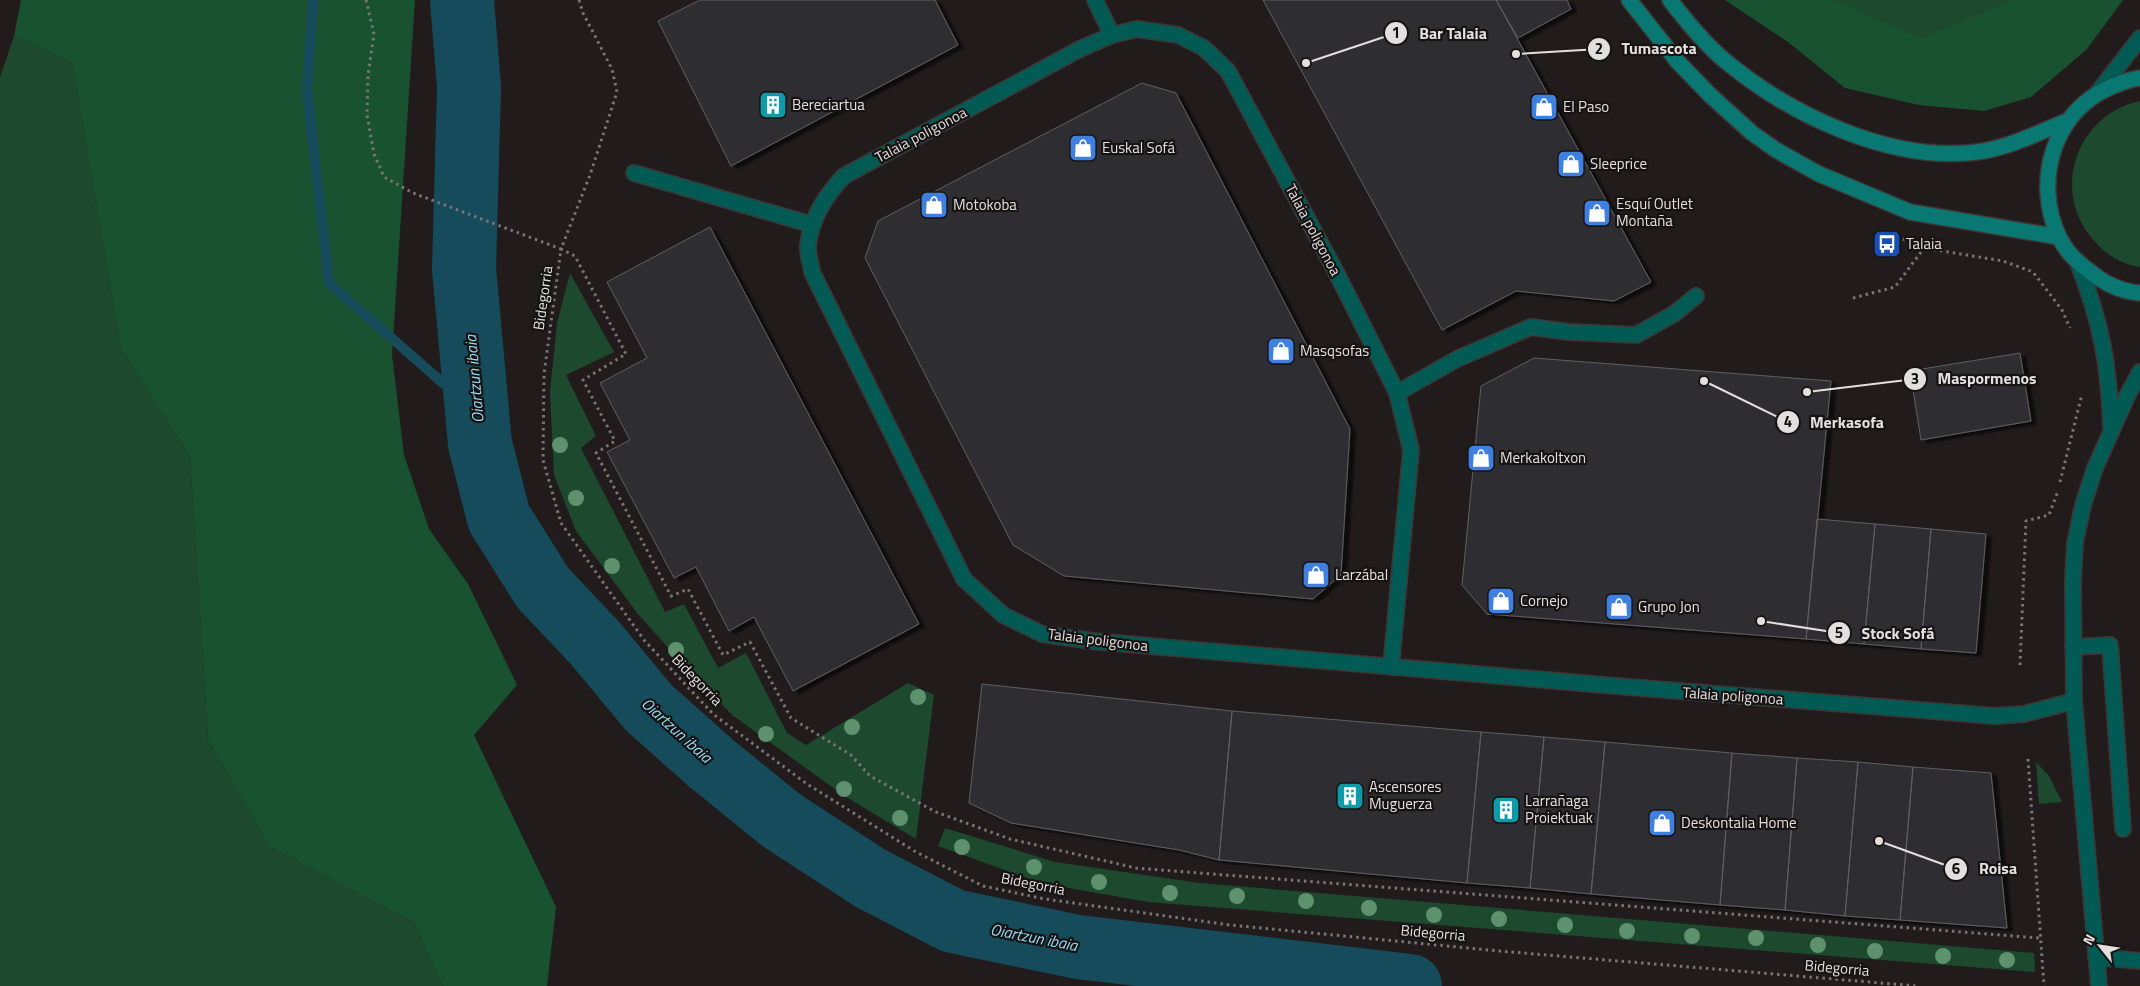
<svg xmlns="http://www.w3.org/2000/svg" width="2140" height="986" viewBox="0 0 2140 986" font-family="'Titillium Web',sans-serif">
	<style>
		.green { fill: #1d492e }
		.forest { fill: #195231 }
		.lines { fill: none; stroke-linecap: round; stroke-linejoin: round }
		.stream { stroke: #164b5b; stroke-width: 10 }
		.river { stroke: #164b5b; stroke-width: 64 }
		.building { fill: #2f2f33; stroke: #5f5e63; filter: url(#shadow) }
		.service-casing { stroke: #3c3736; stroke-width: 18 }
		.minor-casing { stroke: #3c3736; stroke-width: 18 }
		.tertiary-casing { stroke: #3c3736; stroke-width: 18 }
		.secondary-casing { stroke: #3c3736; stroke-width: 18 }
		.path { stroke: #7a7574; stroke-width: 3; stroke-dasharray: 2.5 4; stroke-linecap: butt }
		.service { stroke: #025a55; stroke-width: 15 }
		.minor { stroke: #025a55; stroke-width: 15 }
		.tertiary { stroke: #025a55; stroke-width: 15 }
		.secondary { stroke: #0a7872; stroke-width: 15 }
		.tree { fill: #5e926e }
		.labels { text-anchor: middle; stroke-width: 4.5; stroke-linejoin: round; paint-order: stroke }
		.poi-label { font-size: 15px; fill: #e2dfde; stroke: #171312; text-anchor: start }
		.street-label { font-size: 15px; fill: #e2dfde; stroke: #171312 }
		.water-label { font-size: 16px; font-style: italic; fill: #95dcf5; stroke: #171312 }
		.leader { fill: none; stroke: #e2dfde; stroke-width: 2 }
		.callout-dot { fill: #e2dfde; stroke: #171312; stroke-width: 2 }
		.mark-label { font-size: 15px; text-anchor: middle; font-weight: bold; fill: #111 }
		.callout-label { font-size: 16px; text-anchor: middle; font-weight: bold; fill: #e2dfde; stroke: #171312; stroke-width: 4.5; stroke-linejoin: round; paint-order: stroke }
	</style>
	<defs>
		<filter id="shadow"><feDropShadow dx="5.5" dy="3" stdDeviation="1" flood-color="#0009"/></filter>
	</defs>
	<rect width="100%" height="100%" fill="#211c1b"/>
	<path class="green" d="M1835,0h176l-90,37z
		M14,36l58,27 49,286 69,108 18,283 62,107 143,75 30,64h-443v-909z
		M2140,101v166c-16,-2 -32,-11 -43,-23 -48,-48 -23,-129 43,-143z
		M570,273l44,79 -48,23 30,61 -15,12 84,164 19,-8 34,64 28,-15 41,80 19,12 102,-62 26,12 -18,144 -70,-42 -114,-82 -43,-44 -51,-57 -62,-83 -22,-56 -4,-83 7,-69z
		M2036,762l13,14 13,26 -23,2z
		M945,828l110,34 145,21 834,70 1,19 -887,-70 -107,-19 -103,-37z"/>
	<path class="forest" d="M21,0h394l-23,355 12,100 25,74 39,55 49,101 -43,50 82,172 -9,79h-104l-30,-64 -143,-75 -62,-107 -18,-283 -69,-108 -49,-286 -58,-27z
		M1725,0h110l86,37 90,-37h112l-36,49 -56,48 -47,14 -65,-6 -74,-17 -57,-46z"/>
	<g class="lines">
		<path class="stream" d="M313,0l-6,90 22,193 148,130"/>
		<path class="river" d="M462,0l7,87 -5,182 16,175 19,74 44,70 52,55 54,65 63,56 69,56 89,58 83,43 125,26 332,39"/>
	</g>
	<path class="building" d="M700,0h235l23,45 -227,121 -73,-145z
		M1263,0h233l155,282 -37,19 -98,-10 -74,39z
		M1496,0h71l4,9 -53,29z
		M1142,83l34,10 174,336 -9,146 -28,24 -249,-23 -51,-31 -148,-287 13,-37z
		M710,227l209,397 -126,67 -39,-74 -25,14 -33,-64 -22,11 -67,-126 23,-12 -30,-57 47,-25 -40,-76z
		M2020,353l11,68 -110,19 -11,-69z
		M1534,358l297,23 -25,258 -319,-25 -25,-29 19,-199z
		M1817,519l58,5 -11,120 -58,-5z
		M1875,524l56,5 -10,120 -57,-5z
		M1931,529l55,5 -10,119 -55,-4z
		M982,684l250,27 -13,149 -40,-10 -168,-27 -42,-20z
		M1232,711l249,21 -14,151 -248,-23z
		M1481,732l63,5 -14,151 -63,-5z
		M1544,737l61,5 -14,152 -61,-6z
		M1605,742l127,11 -12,152 -129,-11z
		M1732,753l65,5 -12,152 -65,-5z
		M1797,758l61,4 -13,154 -60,-6z
		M1858,762l55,5 -13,153 -55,-4z
		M1913,767l78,6 16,155 -107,-8z"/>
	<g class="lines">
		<defs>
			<path id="service" d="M1095,0l17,35
				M634,173l179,52
				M1397,393l60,-34 74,-32 38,5 67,3 38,-21 22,-18
				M2073,647l37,-2 13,184
				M2096,957l44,4"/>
			<path id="minor" d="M2078,263c23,59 31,101 33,164
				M1391,667l20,-217 -14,-57 -60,-119 -109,-203 -24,-23 -26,-13 -41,-6 -25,6 -32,14 -236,127c-18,19 -33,42 -36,69 -1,8 3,19 4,27l152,307 39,36 39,19 50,7 524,45 379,30 29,-2 50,-13
				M2099,986l-25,-285 -1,-120 2,-38 8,-38 12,-37 33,-74 12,-22"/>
			<path id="tertiary" d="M2098,92l42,-54"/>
			<path id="secondary" d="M1629,0l49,62 33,34 41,37 24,17 43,24 91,38 149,25
				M1670,0c16,21 33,42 53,59 65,55 167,104 254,93 31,-4 61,-19 90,-31
				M2140,78c-10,1 -19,5 -29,9 -58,24 -78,95 -52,150 7,15 20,27 33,36 13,11 31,19 48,20"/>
		</defs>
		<use href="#service" class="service-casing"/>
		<use href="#minor" class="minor-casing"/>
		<use href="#tertiary" class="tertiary-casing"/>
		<use href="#secondary" class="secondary-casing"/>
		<path class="path" d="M366,0l8,34 -6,41 -1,40 7,39 10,23 29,16 148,56 -17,125 -1,86 18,63 83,117 69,74 94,70 109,68 67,34 62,13 185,26 269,26 418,35
			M579,0l4,13 29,56 5,23 -27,83 -29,74 14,7 51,98 -43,26 32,61 -19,12 75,143 17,-7 35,66 27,-13 41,76 60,37 19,21 66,36 74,27 126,29 904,70
			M1903,239l21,9 79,13 30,11 29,38 8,18
			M1853,298l42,-11 29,-39
			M2060,482l22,-88
			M2020,665l6,-144 23,-6 9,-24
			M2028,759l16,227"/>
		<use href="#service" class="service"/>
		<use href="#minor" class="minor"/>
		<use href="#tertiary" class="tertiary"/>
		<use href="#secondary" class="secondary"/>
	</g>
	<g class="tree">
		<circle cx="560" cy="445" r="8"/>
		<circle cx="576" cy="498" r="8"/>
		<circle cx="612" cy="566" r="8"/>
		<circle cx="676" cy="650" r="8"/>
		<circle cx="918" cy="697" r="8"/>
		<circle cx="852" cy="727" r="8"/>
		<circle cx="766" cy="734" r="8"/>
		<circle cx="844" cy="789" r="8"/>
		<circle cx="900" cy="818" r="8"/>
		<circle cx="962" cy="847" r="8"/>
		<circle cx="1034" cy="867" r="8"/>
		<circle cx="1099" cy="882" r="8"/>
		<circle cx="1170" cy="893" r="8"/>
		<circle cx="1237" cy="896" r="8"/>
		<circle cx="1306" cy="901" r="8"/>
		<circle cx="1369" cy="908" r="8"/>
		<circle cx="1434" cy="915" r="8"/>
		<circle cx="1499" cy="919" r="8"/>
		<circle cx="1565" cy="925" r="8"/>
		<circle cx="1627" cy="931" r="8"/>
		<circle cx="1692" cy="936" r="8"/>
		<circle cx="1756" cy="938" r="8"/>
		<circle cx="1818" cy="945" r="8"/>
		<circle cx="1875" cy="951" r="8"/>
		<circle cx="1943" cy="956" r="8"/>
		<circle cx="2007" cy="960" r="8"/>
	</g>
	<defs>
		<symbol id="building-square" viewBox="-11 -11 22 22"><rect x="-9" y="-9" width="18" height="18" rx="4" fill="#0f9aa8" stroke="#171312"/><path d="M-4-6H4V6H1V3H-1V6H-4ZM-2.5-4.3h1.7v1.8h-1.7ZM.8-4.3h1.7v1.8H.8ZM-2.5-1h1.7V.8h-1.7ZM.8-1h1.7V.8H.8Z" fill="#fff"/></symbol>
		<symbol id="shop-square" viewBox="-11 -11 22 22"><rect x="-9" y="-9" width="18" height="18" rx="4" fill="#3f7fe0" stroke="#171312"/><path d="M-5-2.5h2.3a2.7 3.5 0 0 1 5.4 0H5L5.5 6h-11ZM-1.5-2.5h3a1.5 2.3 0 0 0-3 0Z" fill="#fff"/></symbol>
		<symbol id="bus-square" viewBox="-11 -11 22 22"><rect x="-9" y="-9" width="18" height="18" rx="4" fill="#1a4fb4" stroke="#171312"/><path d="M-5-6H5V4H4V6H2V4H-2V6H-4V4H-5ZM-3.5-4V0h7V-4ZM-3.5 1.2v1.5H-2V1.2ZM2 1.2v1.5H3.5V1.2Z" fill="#fff"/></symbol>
	</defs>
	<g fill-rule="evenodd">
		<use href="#building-square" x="757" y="89" width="32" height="32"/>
		<use href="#shop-square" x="1528" y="91" width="32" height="32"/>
		<use href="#shop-square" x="1067" y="132" width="32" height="32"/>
		<use href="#shop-square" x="1555" y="148" width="32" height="32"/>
		<use href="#shop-square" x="918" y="189" width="32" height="32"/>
		<use href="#shop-square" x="1581" y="197" width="32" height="32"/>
		<use href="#bus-square" x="1871" y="228" width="32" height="32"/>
		<use href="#shop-square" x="1265" y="335" width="32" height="32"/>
		<use href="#shop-square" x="1465" y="442" width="32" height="32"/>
		<use href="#shop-square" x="1300" y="559" width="32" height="32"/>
		<use href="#shop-square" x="1485" y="585" width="32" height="32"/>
		<use href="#shop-square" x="1603" y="591" width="32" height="32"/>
		<use href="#building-square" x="1334" y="780" width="32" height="32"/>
		<use href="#building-square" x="1490" y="794" width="32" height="32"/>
		<use href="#shop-square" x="1646" y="807" width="32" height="32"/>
	</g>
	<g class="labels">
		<g class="poi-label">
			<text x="792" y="110">Bereciartua</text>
			<text x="1563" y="112">El Paso</text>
			<text x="1102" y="153">Euskal Sofá</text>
			<text x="1590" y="169">Sleeprice</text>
			<text x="1616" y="209">Esquí Outlet<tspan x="1616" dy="17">Montaña</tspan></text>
			<text x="953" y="210">Motokoba</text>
			<text x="1906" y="249">Talaia</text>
			<text x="1300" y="356">Masqsofas</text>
			<text x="1500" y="463">Merkakoltxon</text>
			<text x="1335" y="580">Larzábal</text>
			<text x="1520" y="606">Cornejo</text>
			<text x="1638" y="612">Grupo Jon</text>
			<text x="1369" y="792">Ascensores<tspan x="1369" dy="17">Muguerza</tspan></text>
			<text x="1525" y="806">Larrañaga<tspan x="1525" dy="17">Proiektuak</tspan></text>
			<text x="1681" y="828">Deskontalia Home</text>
		</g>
		<g class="street-label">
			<text transform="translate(921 135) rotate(-28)" y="5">Talaia poligonoa</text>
			<text transform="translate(1313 230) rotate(62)" y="5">Talaia poligonoa</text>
			<text transform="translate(543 298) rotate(-82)" y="5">Bidegorria</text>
			<text transform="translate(1098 640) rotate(7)" y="5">Talaia poligonoa</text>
			<text transform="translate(697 680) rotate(46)" y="5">Bidegorria</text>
			<text transform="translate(1733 696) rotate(4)" y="5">Talaia poligonoa</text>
			<text transform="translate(1033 884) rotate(11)" y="5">Bidegorria</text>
			<text transform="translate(1433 933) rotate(5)" y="5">Bidegorria</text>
			<text transform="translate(1837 968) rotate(5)" y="5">Bidegorria</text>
		</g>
		<g class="water-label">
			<text transform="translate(474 379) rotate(-95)" y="6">Oiartzun ibaia</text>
			<text transform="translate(677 730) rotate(42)" y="6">Oiartzun ibaia</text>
			<text transform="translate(1034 937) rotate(11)" y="6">Oiartzun ibaia</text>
		</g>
	</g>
	<path class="leader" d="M1306 63L1396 33M1516 54L1599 49M1807 392L1915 379M1704 381L1788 422M1761 621L1839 633M1879 841L1956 869"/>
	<g class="callout-dot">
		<circle cx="1306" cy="63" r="5"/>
		<circle cx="1516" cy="54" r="5"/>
		<circle cx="1807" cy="392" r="5"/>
		<circle cx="1704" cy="381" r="5"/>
		<circle cx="1761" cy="621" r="5"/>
		<circle cx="1879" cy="841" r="5"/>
		<circle cx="1396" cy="33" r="12"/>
		<circle cx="1599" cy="49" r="12"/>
		<circle cx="1915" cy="379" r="12"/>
		<circle cx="1788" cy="422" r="12"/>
		<circle cx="1839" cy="633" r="12"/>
		<circle cx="1956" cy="869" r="12"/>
	</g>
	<g class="mark-label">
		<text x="1396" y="38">1</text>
		<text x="1599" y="54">2</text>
		<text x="1915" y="384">3</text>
		<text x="1788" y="427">4</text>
		<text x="1839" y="638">5</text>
		<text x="1956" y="874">6</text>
	</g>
	<g class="callout-label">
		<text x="1453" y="39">Bar Talaia</text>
		<text x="1659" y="54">Tumascota</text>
		<text x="1987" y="384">Maspormenos</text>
		<text x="1847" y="428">Merkasofa</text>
		<text x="1898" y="639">Stock Sofá</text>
		<text x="1998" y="874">Roisa</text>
	</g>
	<g transform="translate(2100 946) rotate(300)" stroke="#171312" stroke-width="4" paint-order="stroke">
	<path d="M0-4L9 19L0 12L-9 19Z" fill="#e2dfde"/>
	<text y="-8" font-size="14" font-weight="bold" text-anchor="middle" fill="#e2dfde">N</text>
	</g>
</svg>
